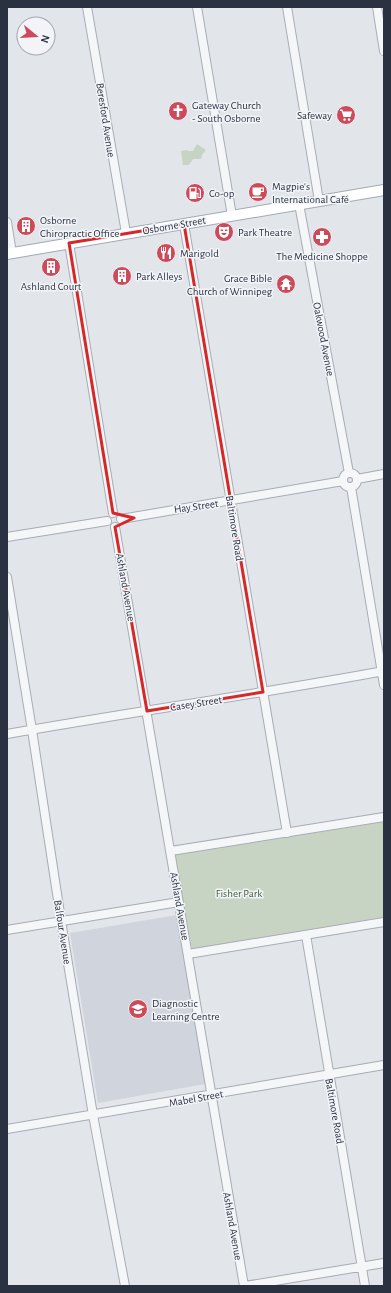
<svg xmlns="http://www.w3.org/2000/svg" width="391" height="1293" viewBox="0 0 391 1293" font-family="'Alegreya Sans',sans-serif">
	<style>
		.built { fill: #d0d4dc }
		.green { fill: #c7d4c3 }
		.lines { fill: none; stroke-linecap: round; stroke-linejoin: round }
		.minor-casing { stroke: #a7acb4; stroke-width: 10 }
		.major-casing { stroke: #a2a9b6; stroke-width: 12 }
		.minor { stroke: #f5f6f8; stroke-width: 8 }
		.major { stroke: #fff; stroke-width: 10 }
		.marked { fill: none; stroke: #d62828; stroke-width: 3; stroke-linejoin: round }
		.labels { text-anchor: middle; stroke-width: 3; stroke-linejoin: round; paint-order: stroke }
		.poi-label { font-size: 11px; fill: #2a3242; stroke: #f2f4f8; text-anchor: start }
		.street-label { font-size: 11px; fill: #2a3242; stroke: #f2f4f8 }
		.park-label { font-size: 11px; fill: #3e5e38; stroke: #f2f4f8 }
	</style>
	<rect width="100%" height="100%" fill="#e2e5ea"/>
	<path class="built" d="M177,915l28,169 -107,19 -28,-170z"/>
	<path class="green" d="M197,144l9,6 -4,5 -1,4h-8l-4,6h-6l-2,-14 6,-1 1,1h5z
		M384,822v95l-192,32 -17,-94z"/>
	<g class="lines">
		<defs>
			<path id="minor" d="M87,7l39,226
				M197,7l35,209
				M287,7l32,194
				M377,7l7,44
				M299,204l50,269
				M7,222l5,31
				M184,224l103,609
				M69,243l44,270
				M343 480a7 7 0 1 1 14 0a7 7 0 1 1-14 0Z
				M357,479l27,-5
				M351,487l33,198
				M121,519l222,-38
				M115,527l129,759
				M7,537l100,-16
				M7,577l25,153 31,203 30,182 32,171
				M7,734c125,-22 252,-40 377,-63
				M171,851l213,-34
				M7,930l172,-28
				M306,935l59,351
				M188,954l196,-32
				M7,1129l377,-64
				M245,1286l139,-23"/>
			<path id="major" d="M7,254l377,-64"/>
		</defs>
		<use href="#minor" class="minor-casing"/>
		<use href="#major" class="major-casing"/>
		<use href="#minor" class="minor"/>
		<use href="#major" class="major"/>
	</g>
	<path class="marked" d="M184,224l79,468 -116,19 -32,-184 19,-9 -21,-5 -44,-270z"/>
	<defs>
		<symbol id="church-disc" viewBox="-11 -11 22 22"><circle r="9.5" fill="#cc4a5a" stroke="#f2f4f8"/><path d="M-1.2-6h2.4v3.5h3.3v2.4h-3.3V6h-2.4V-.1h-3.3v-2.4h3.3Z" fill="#fff"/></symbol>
		<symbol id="supermarket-disc" viewBox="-11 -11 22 22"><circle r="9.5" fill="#cc4a5a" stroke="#f2f4f8"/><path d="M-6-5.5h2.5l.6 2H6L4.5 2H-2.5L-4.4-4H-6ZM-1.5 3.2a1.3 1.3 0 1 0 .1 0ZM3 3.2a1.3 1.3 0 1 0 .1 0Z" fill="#fff"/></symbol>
		<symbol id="cafe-disc" viewBox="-11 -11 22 22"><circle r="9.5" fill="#cc4a5a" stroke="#f2f4f8"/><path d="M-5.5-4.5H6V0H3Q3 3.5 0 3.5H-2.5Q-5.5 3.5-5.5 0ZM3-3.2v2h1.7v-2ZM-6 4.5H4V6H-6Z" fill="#fff"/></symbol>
		<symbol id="fuel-disc" viewBox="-11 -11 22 22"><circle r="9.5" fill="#cc4a5a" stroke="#f2f4f8"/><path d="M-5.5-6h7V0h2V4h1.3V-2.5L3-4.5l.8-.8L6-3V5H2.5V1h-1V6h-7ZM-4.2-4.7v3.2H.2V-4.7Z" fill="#fff"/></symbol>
		<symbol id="building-disc" viewBox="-11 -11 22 22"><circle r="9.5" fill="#cc4a5a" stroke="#f2f4f8"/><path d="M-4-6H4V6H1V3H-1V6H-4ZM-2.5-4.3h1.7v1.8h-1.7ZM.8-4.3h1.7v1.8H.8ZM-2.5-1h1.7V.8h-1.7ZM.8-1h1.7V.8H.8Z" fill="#fff"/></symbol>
		<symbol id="theatre-disc" viewBox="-11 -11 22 22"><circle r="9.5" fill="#cc4a5a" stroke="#f2f4f8"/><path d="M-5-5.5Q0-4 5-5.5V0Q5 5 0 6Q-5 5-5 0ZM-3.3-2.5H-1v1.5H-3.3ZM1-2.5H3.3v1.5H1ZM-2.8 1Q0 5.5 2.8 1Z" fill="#fff"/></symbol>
		<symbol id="pharmacy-disc" viewBox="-11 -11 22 22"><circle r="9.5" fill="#cc4a5a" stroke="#f2f4f8"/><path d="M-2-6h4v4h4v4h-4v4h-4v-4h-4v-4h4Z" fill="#fff"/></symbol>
		<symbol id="restaurant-disc" viewBox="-11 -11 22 22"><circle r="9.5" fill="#cc4a5a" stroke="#f2f4f8"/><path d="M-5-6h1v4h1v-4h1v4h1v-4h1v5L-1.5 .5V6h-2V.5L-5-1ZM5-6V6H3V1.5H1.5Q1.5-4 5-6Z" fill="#fff"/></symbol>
		<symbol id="temple-disc" viewBox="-11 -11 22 22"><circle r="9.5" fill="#cc4a5a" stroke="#f2f4f8"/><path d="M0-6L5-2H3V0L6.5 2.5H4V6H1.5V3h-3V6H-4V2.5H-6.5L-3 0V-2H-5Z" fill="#fff"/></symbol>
		<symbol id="school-disc" viewBox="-11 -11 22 22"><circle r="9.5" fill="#cc4a5a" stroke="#f2f4f8"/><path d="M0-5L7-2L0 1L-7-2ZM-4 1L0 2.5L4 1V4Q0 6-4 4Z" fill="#fff"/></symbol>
	</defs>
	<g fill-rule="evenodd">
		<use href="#church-disc" x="167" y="100" width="22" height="22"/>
		<use href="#supermarket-disc" x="335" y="104" width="22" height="22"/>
		<use href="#cafe-disc" x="247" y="181" width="22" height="22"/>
		<use href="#fuel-disc" x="184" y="182" width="22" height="22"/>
		<use href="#building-disc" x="15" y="215" width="22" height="22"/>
		<use href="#theatre-disc" x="213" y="221" width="22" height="22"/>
		<use href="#pharmacy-disc" x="311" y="226" width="22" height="22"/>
		<use href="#restaurant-disc" x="155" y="242" width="22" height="22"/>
		<use href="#building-disc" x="40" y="256" width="22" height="22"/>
		<use href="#building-disc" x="111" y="265" width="22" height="22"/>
		<use href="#temple-disc" x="275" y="273" width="22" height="22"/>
		<use href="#school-disc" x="127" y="998" width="22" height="22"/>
	</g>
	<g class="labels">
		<g class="poi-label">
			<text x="192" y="109">Gateway Church<tspan x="192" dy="13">- South Osborne</tspan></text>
			<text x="332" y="119" text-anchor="end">Safeway</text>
			<text x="272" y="190">Magpie's<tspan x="272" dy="13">International Café</tspan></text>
			<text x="209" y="197">Co-op</text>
			<text x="40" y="224">Osborne<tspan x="40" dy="13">Chiropractic Office</tspan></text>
			<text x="238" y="236">Park Theatre</text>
			<text x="180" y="257">Marigold</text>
			<text x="322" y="260" text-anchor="middle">The Medicine Shoppe</text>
			<text x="136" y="280">Park Alleys</text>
			<text x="272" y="282" text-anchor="end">Grace Bible<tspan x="272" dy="13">Church of Winnipeg</tspan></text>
			<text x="51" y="290" text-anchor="middle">Ashland Court</text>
			<text x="152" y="1007">Diagnostic<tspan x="152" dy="13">Learning Centre</tspan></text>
		</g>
		<g class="street-label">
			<text transform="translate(106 120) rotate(81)" y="4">Beresford Avenue</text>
			<text transform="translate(174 225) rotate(-10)" y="4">Osborne Street</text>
			<text transform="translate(324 339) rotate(79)" y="4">Oakwood Avenue</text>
			<text transform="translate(196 506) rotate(-8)" y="4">Hay Street</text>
			<text transform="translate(235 528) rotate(81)" y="4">Baltimore Road</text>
			<text transform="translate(126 587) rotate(80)" y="4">Ashland Avenue</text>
			<text transform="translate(196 703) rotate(-9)" y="4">Casey Street</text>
			<text transform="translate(180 906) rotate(80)" y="4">Ashland Avenue</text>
			<text transform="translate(63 932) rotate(81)" y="4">Balfour Avenue</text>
			<text transform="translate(196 1098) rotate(-10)" y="4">Mabel Street</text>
			<text transform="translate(335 1111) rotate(80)" y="4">Baltimore Road</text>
			<text transform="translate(233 1226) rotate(80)" y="4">Ashland Avenue</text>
		</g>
		<g class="park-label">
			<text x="239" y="897">Fisher Park</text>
		</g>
	</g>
	<rect width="391" height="1293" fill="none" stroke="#2a3242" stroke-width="16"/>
	<g transform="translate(36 36) rotate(108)"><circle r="19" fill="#f2f4f8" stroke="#a2a6af"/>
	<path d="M0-3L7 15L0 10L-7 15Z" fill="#cc4a5a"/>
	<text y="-6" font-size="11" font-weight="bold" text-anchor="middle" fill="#2a3242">N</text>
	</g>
</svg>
